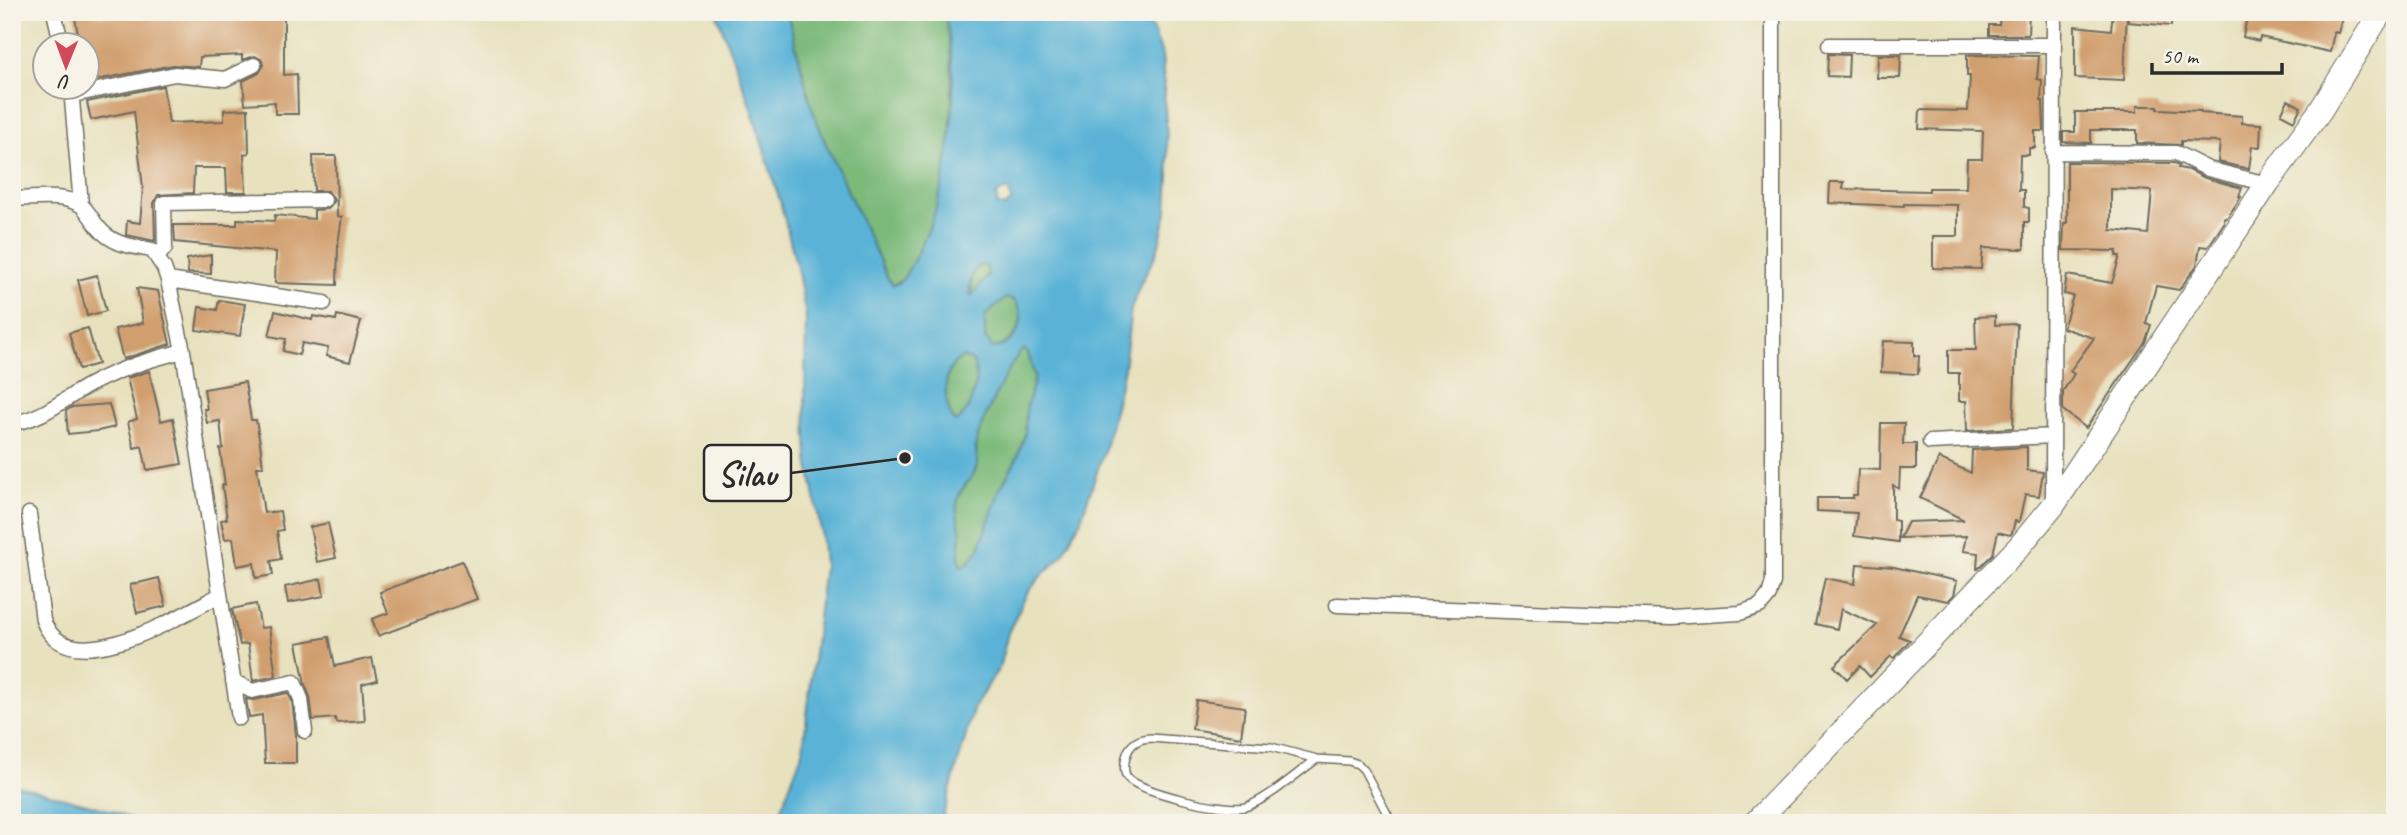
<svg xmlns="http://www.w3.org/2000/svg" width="2407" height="835" viewBox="0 0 2407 835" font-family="Caveat,sans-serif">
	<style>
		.forest { fill: #7cba7a; stroke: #547252; stroke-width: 2 }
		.water { fill: #5ab3d7; stroke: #426f81; stroke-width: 2; fill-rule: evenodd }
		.building { fill: #d19f6e; fill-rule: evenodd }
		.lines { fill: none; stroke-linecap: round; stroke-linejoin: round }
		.lane-casing { stroke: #6d6b5e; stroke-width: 10 }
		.street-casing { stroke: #6d6b5e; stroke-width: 17 }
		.primary-casing { stroke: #6d6b5e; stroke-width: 25 }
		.lane { stroke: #fff; stroke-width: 7 }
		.street { stroke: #fff; stroke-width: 14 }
		.primary { stroke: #fff; stroke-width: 23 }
		.leader { fill: none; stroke: #2b2b2b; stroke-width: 2.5 }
		.callout-dot { fill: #2b2b2b; stroke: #f7f3e8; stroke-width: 2.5 }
		.callout { fill: #f7f3e8; stroke: #2b2b2b; stroke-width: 2.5 }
		.callout-label { font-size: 35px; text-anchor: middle; font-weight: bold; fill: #2b2b2b }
	</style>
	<rect width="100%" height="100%" fill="#f7f3e8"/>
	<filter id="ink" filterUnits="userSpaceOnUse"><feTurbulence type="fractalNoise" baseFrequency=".0143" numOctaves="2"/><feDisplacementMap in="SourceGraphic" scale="14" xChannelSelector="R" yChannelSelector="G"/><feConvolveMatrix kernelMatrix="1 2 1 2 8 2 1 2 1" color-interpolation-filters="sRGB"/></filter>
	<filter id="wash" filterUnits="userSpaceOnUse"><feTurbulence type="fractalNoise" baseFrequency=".00686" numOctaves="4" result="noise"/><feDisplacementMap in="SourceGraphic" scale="28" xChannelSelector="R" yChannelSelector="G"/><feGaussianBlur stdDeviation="1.57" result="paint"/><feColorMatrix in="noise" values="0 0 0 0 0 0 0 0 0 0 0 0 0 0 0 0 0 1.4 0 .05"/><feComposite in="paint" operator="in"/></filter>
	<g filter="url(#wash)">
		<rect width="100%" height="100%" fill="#e7e1be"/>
		<path class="forest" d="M787,12h157c12,49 10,135 -4,184 -8,30 -22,57 -37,84l-11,5 -4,-6 -63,-137 -14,-37z
			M979,265l8,1 2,3 -4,13 -14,15 1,-21z
			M1006,298c29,3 13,49 -14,50l-7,-11v-21z
			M1024,349l4,4 7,24 -9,33 -1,24 -7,22 -18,33 -21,60 -12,16 -6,1c-6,-12 1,-25 -2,-38 -1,-6 -4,-10 -3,-16 0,-5 1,-11 3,-16 4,-10 14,-18 17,-28 3,-8 -1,-18 1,-27 4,-18 33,-82 47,-92z
			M963,357l10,4c7,17 -1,50 -17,61l-3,-2c-10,-19 -12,-52 10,-63z"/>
		<path class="water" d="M716,12h71l24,93 14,37 63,137 5,6c11,-2 14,-14 20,-23 38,-67 50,-176 31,-250h202l16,42 7,122 -2,36 -10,40 -17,33 -9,24 -7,59 -19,80 -24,71 -19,37 -21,20 -15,19 -18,38 -9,35 -25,39 -33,116h-165l27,-73 21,-185 -3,-34 -13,-71 -3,-58 1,-85 -8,-45 -18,-71 -31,-99zM1004,190l6,2 1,10 -6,5 -7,-2 -2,-10zM979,265l8,1 1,10 -17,20c-3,-9 0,-24 8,-31zM1006,298l8,2c16,18 2,47 -22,48l-7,-11v-21zM1024,349l4,4 7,24 -9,33 -1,24 -7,22 -18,33 -21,60 -12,16 -6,1c-5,-11 0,-21 0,-32 -2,-15 -8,-25 -1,-41 5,-10 15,-17 17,-28 1,-7 -2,-14 -1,-21 2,-16 36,-87 48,-95zM963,357l10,4c7,17 -1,50 -17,61l-3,-2c-10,-19 -12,-52 10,-63z
			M12,784l101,27 27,12h-128z"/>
		<g id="blocks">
			<path class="building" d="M74,12h24l1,4 25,-4h66v4l51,-4h43v63l13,-1 1,40h-23v-12l-30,2 -2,-23 16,-8 4,-7 -1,-6 -7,-4 -13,4v-5l-42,2 -1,10 -26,-2 -82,16 -3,-35h-8z
				M2000,12h29l-1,23h-39v-10h10z
				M2113,12h14l-3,68 -49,-2v-52l36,4z
				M2128,12h44l-1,14 -43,-4z
				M2248,12h16l30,7 2,-7h48l-6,21 -4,-1 -4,20 -70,-15 -1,4 -16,-4z
				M1828,54l21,1 -1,22 -21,-1z
				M1878,55h23l-1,23h-23z
				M1967,55l72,1 -2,23 5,1 -1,21h2l1,30h-9v17h-6v7h-9l-1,35h5v17l5,1v14h-5v27l-41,-1 -2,21 -48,-1v-32h25v-31l-54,-1v2l-75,-3 1,-21h14l-1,7 86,2v-3h37l1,-29h15l1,-28 -64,-2 1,-19 48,1 2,-35h-3z
				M163,86l6,37 55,-2v-11l24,-1 1,44 -5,1 2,38h-19l-1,-24h-32l-1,25 -35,2 -4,8 1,38 -29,-6 1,-14 13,2 3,-35 -9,-77 -43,9 -4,-18z
				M2288,100l13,7 -7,14 -13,-7z
				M2137,106h21v3l43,2v2l41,3v7l19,1 -1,23 -8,-1 -3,23 -31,-7 2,-20 -39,-1v4l-44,-2v-13h-46v13l-28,-1v-10h12v-20h62z
				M313,156h23l1,60 5,1 -4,27 -1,41 -62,-2 1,-31 -101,-10 -1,-17h63v-6l37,2 1,-6 39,4v-9l14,-1 6,-9 -6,-9h-14z
				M2067,162l107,1 5,2 -1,3 11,2 16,8 37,10 -3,8 2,1 -14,21h-3v5l-16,24 -8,-1 -3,19 -18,25 -23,-4 -10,37 5,2 -6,17 -59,86 -23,-18v-19l11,-17 -4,-3 24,-33 -31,-10 10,-32 -9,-2 3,-19 45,8 8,-27h-4l1,-5 -54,-1 1,-27h3zM2111,189l41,2 -4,43 -37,-4z
				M211,255v19l-23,-1 -1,-14z
				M97,275l9,36 -19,5 -9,-36z
				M137,288l21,3 12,53 -47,15 -8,-30 28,-6z
				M219,300l26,4 -5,32 -44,-6 3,-23 18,3z
				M275,311l37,9 1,-4 23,4 1,-5 24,6 -11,41 -24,-6 2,-8 -26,-5 -3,12 -16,-4 3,-12 -17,-3z
				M1995,316v9l22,-1 -4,104 -46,3 -1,-30h-7v-28h-11v-23h28l-1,-33z
				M88,328l10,36 -19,5 -10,-36z
				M1883,341l31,1v14h5l-1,18 -37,-2z
				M149,371l12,50 12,-3 9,46 -35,6 -5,-24 -8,2 -6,-26 9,-3 -10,-41z
				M245,382l6,38h5l4,23 3,24h-6l7,46 16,-2 3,19 -6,1 4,28 -10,2 2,14 -17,3 -2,-15 -17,3 -4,-28 -8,1 -4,-19 6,-1 -5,-34h3l-5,-36 3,-1 -3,-27 -13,2 -3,-14h3l-3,-20z
				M109,404l6,23 -17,4 -30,3 -2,-23 6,-4z
				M1881,423h23l-1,21h13v25h-16l-1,20 -6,-4v35l5,1v21l-44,-6 3,-23 -40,-2v-13h36v-3h4l1,-26 22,1z
				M2027,447v23l16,2 -4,24 -14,-2 -6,28 -4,-1 -3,12 -2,2 -12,-3 -5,22 -15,15h-1l1,-16 -15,-2 3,-15 -66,2 8,-16 56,-2 -44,-22 19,-40 32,15 1,-23z
				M328,523l8,35 -19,4 -7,-35z
				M462,561l15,38 -99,37 -6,-17 16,-6 -8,-21z
				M1857,564l37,3 63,14 -3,14 -6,6 -31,-6 -18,41 11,4 -16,18 -3,-2 -21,21 -10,-11 -13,13 -13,-13 43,-41 -36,-16 -4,20 -22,-5 10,-46 30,6z
				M159,578l7,28 -29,7 -7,-28z
				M321,579l3,17 -36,7 -3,-16z
				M256,604l5,24 8,-1 7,49 -23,5 -5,-37 -8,1 -8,-36z
				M329,637l6,29 37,-8 5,22 -15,4 3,37 -29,2 -1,-5 -22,2 -3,-23 -5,-13 -8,-41z
				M288,693l4,8 4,34v28h-31l-3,-48 -13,2 -3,-18 8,1z
				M1196,700l49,7 -4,30 -49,-8z"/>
		</g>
	</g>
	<g filter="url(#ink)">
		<use href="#blocks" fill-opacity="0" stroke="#6d6b5e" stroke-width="2"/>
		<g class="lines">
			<defs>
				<path id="lane" d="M1317,759c-19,13 -51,42 -72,48 -19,5 -107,-15 -118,-30 -5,-8 -2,-18 1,-26 5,-9 11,-12 22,-13l121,9 46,12 32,2 9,3 6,6 28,53"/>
				<path id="street" d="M54,12l8,34
					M1829,45h225
					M71,88l10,117
					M73,95l102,-21 50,5 29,-14
					M2053,152l123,1 32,16 59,15
					M12,199c20,0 53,-6 70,7 6,5 11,15 16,21 14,18 33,19 54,23l12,18 4,12 15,71 56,367
					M158,256l7,-8 -1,-45 160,-3
					M168,280l156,23
					M12,423c31,-3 56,-28 83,-41 29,-15 57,-23 88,-31
					M1930,442l123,-6
					M2053,504l1,-492
					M29,514l14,106c24,67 140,-6 177,-25
					M1337,605l334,12 69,-4 20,-7 9,-11 4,-13v-570
					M233,681l19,10 42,-9 7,17 4,32"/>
				<path id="primary" d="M1755,823l263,-275 35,-42 214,-322 53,-73 61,-99"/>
			</defs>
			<use href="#lane" class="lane-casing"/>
			<use href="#street" class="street-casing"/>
			<use href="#primary" class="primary-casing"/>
			<use href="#lane" class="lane"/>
			<use href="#street" class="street"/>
			<use href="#primary" class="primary"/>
		</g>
	</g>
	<path class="leader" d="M905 458L791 473"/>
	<circle class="callout-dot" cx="905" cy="458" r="7"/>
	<rect class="callout" x="704" y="445" width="87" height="56" rx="7"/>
	<g class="callout-label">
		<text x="747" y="486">Silau</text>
	</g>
	<rect width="2407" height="835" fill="none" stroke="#f7f3e8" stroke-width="42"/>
	<g transform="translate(66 66) rotate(181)"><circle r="33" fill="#f7f3e8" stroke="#a5a39c" stroke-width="2"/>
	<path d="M0-5L12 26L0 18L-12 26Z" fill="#d1495b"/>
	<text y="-10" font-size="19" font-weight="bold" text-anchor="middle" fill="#2b2b2b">U</text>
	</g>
	<path d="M2152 63v10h130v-10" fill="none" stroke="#2b2b2b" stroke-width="3.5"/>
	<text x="2162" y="63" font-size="21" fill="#2b2b2b" stroke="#f7f3e8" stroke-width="5" paint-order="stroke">50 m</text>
</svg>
